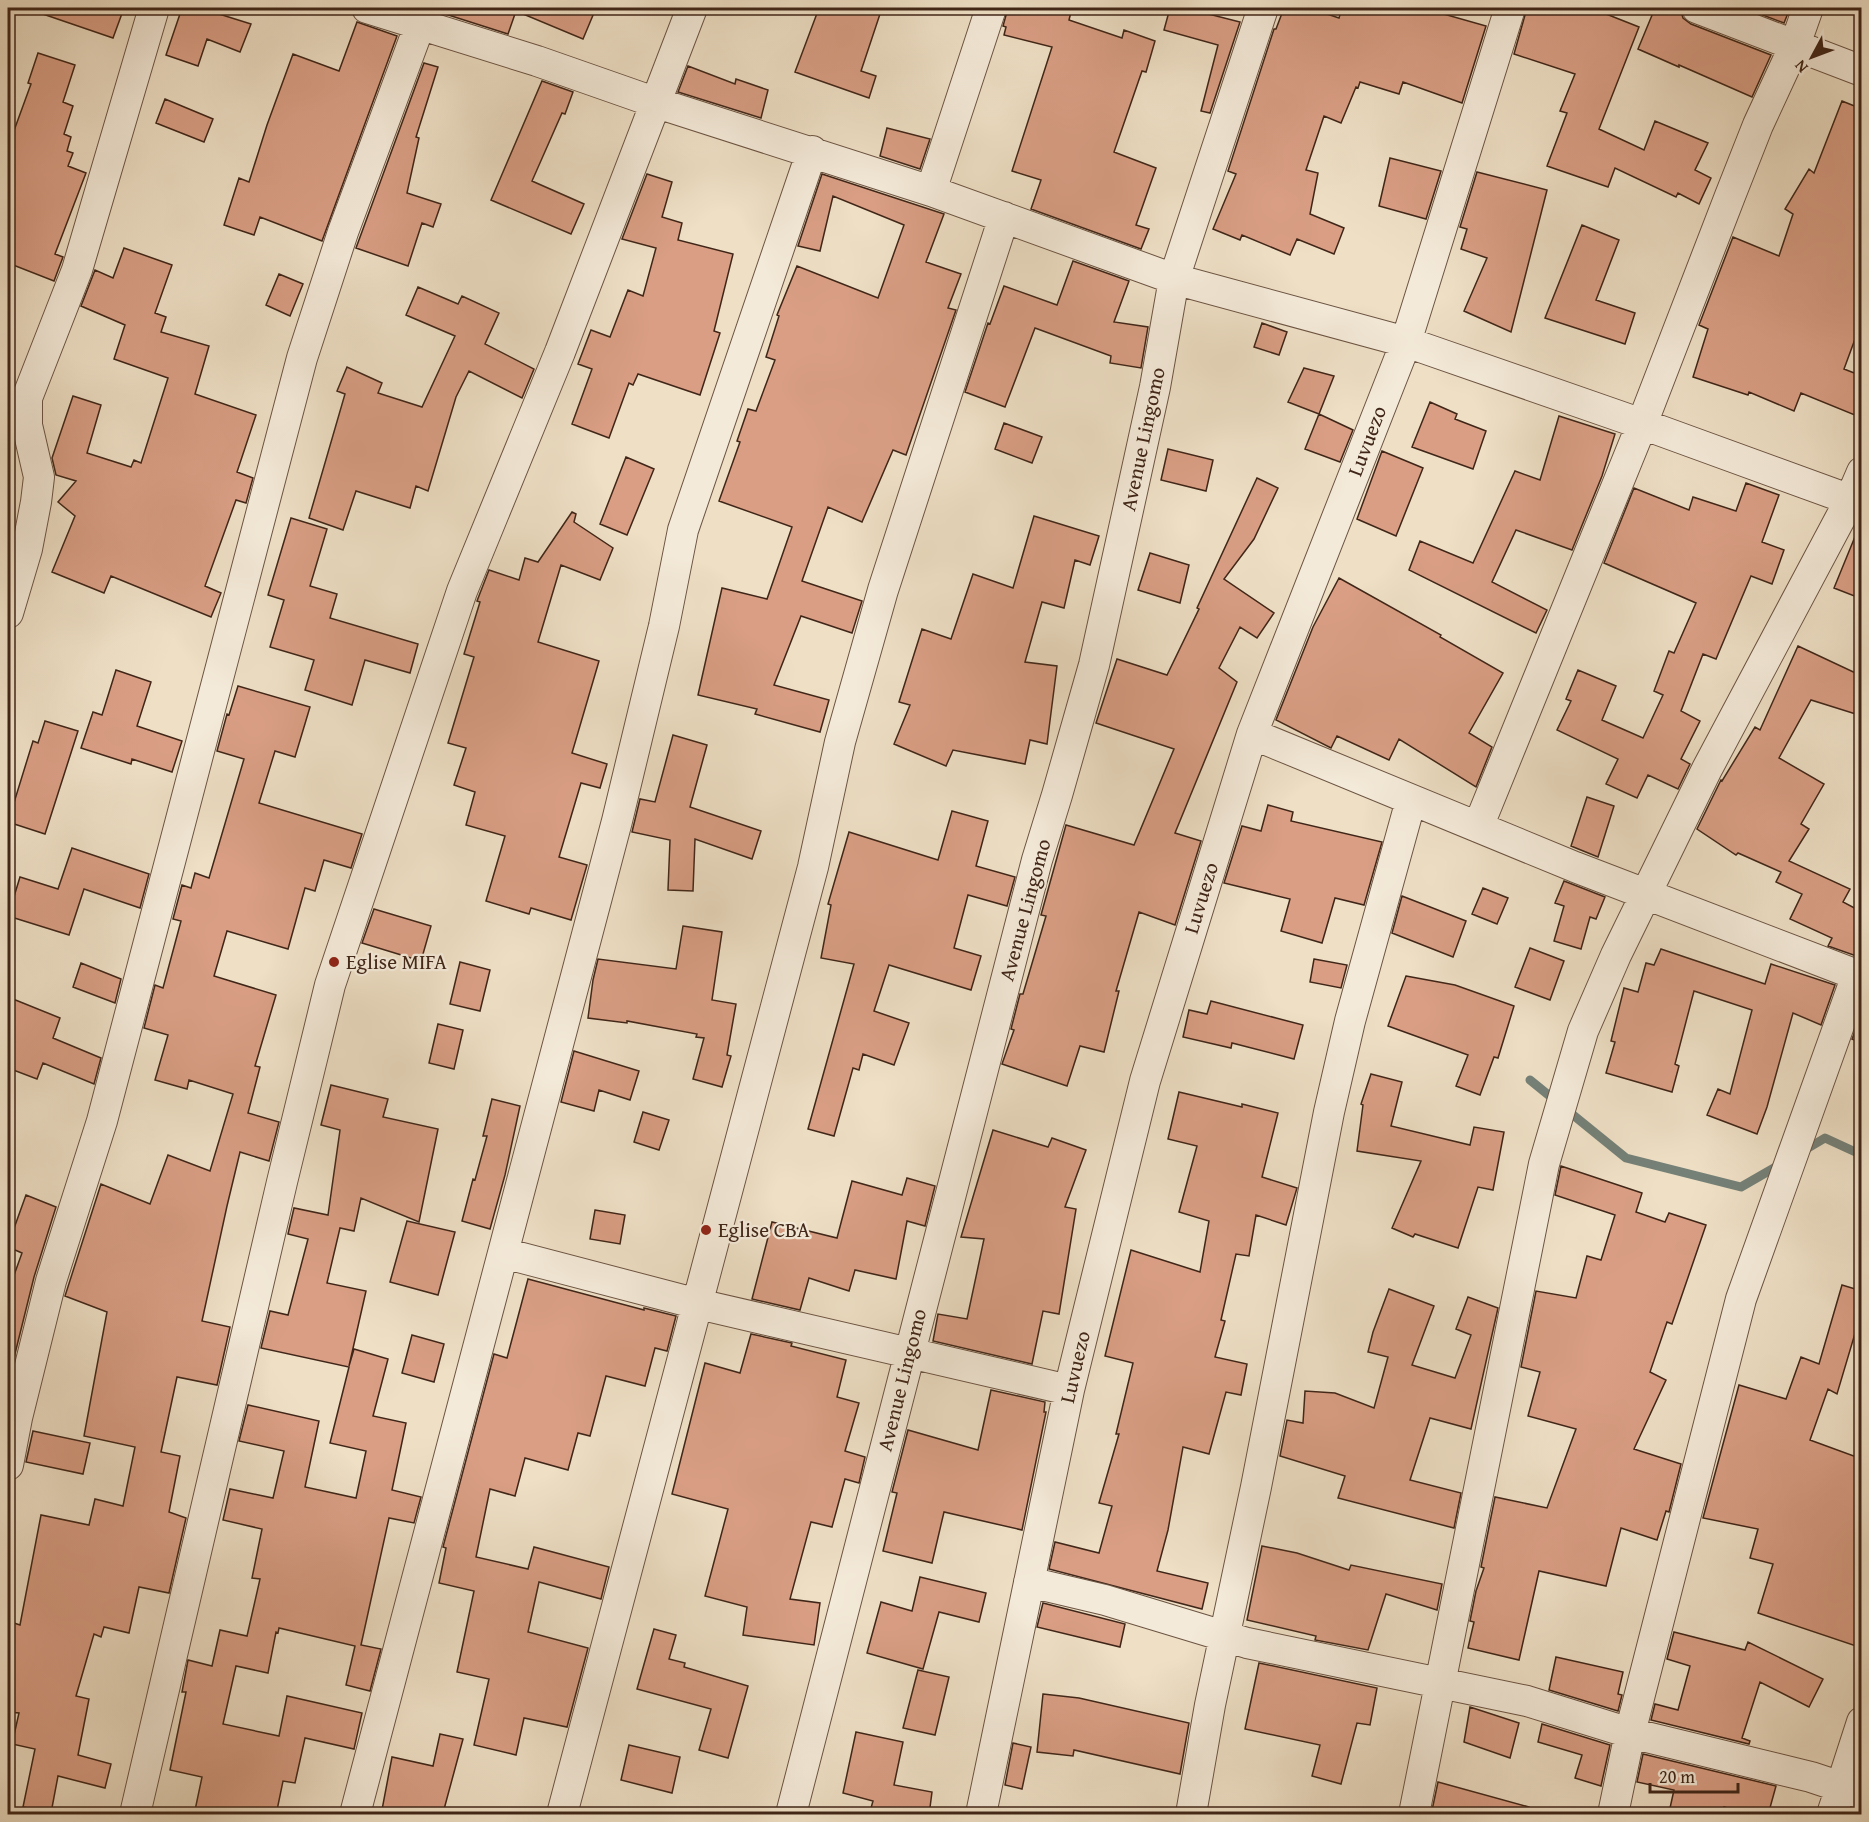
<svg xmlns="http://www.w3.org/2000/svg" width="1869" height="1822" viewBox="0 0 1869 1822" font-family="'Gentium Book Plus',serif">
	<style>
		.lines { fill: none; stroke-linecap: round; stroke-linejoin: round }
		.stream { stroke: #758077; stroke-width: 9 }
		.building { fill: #d99e84; stroke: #402618; stroke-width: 1.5 }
		.minor-casing { stroke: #6c5443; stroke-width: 32 }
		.minor { stroke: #f4ead9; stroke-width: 30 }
		.poi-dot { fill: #8f2418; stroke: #f4ead9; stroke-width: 2 }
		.labels { text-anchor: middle; stroke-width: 4.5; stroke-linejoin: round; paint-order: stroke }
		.street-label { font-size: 21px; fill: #402618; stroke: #f4ead9 }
		.poi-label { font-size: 21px; fill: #402618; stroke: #f4ead9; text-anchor: start }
	</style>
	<rect width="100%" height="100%" fill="#eedfc5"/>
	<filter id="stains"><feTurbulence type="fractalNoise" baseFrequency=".00333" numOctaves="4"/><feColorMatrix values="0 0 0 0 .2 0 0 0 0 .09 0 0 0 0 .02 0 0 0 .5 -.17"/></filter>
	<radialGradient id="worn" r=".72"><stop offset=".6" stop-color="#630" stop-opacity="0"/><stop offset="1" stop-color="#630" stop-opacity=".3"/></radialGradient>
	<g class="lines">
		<path class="stream" d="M1530,1080l96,78 115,29 40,-23
			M1803,1151l22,-13 37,17"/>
	</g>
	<path class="building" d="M35,8h89l-11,30 -79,-27z
		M182,8h18l51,16 -11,28 -33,-13 -9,27 -32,-11z
		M443,8h153l-13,31 -67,-28 -8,23 -66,-21z
		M819,8h63l-21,63 15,5 -7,22 -74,-26z
		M1008,8h64l-3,12 53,18 2,-8 31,11 -9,31 -4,-1 -28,81 42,16 -20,57 13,4 -8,20 -110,-40 10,-29 -29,-9 40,-124 -48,-12 2,-8 -3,-1z
		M1170,8h15l55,14 -30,91 -9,-2 17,-66 -54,-15z
		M1284,8h25l30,10 3,-10h92l-1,3 53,15 -24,77 -59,-21 -4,12 -39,-12 -2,6 -2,-1 -15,36 -17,-7 -18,54 12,3 -8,41 34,14 -10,26 -37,-15 -7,16 -48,-20 -2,5 -27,-11 23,-55 -8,-3 46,-142h2z
		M1527,8h64l48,19 -40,102 45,21 11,-29 53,22 -13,27 16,8 -12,26 -21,-11 -2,4 -61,-29 -7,19 -61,-21 20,-53 -7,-2 15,-37 -61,-20z
		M1655,8h25l3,10 8,6 80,31 -19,42 -73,-32v2l-41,-18z
		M1744,8h46l-6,15z
		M357,22l40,14 -75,205 -62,-24 -6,18 -30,-10 15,-47 10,4 18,-57 26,-71 46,17z
		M38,53l37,12 -12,37 10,4 -9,28 7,3 -4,14 6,2 -5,13 18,7 -31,81 8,3 -9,24 -46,-18v-128l4,1 19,-52 -3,-1z
		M424,63l14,4 -22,70 3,1 -12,55 34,11 -8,23 -11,-4 -14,43 -52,-18z
		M688,66l47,18 1,-5 32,11 -7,28 -83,-26z
		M542,81l31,11 -8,22 -3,-1 -30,68 52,23 -13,30 -80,-34z
		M165,99l48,20 -9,23 -48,-19z
		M1842,101l20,8v211l-18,49 18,7v42l-61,-25 -7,18 -45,-19 -1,3 -55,-18 15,-48 -9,-4 34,-88 46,19 14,-42 -8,-5 24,-40 5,4z
		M887,128l43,11 -10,30 -40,-13z
		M1390,158l51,13 -15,48 -47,-13z
		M1477,172l70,18 -36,142 -47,-21 23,-53 -26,-9 6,-20 -7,-2z
		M647,174l25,8 -10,35 20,6 -4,17 55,14 -19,77 6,2 -20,62 -62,-21 -5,11 -4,-2 -20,55 -37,-14 20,-55 -14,-5 13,-34 19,7 18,-47 15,6 13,-48 -34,-9z
		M822,174l122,40 -18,48 35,12 -13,34 8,2 -50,145 -13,-5 -31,72 -34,-15 -26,74 60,20 -10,32 -51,-17 -27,69 55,15 -9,32 -65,-18 2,-5 -59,-14 24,-107 45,11 25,-72 -73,-26 21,-59 -3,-1 11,-32 8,2 19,-51 -9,-3 13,-41 -2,-1 20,-49 81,32 26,-73 -71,-29 -13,55 -22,-5z
		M1582,225l37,15 -23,60 39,13 -10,31 -80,-26z
		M124,248l48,17 -17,48 11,4 -5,15 48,14 -14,48 61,21 -19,57 16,6 -7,25 -10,-3 -31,86 16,7 -10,24 -100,-41 -7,17 -52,-21 23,-56 -17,-14 18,-21 -20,-6 -4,-17 21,-62 28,9 -14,48 44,14 3,-7 7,3 27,-85 -54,-19 11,-34 -44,-19 14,-36 18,8z
		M1073,261l56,20 -15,41 34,5 -7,41 -31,-5 1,-7 -76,-28 -30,79 -40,-15 23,-69 2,1 14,-38 53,19z
		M279,274l24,10 -13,32 -24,-11z
		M418,287l40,17 4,-8 37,17 -14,31 49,25 -12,29 -53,-27 -13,26 -28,94 -12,-5 -6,22 -54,-17 -13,39 -34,-12 36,-124 -8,-3 10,-24 35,16 -4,10 44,14 33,-71 -49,-21z
		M1262,323l25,9 -8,23 -25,-8z
		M1304,368l30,8 -15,38 -31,-12z
		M1430,402l27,12 -2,5 31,12 -13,38 -61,-22z
		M1319,414l34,16 -13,32 -35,-13z
		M1559,416l56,18 -13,42 -30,74 -56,-20 -24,52 55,28 -11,23 -127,-63 11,-29 53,22 42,-92 25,9z
		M1004,423l38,14 -10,26 -37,-14z
		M1168,449l45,11 -7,31 -45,-11z
		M1382,451l41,17 -27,68 -39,-17z
		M626,457l28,12 -27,66 -27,-11z
		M1257,478l21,10 -24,51 -30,40 50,34 -17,25 -17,-11 -21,41 18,14 -62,151 26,8 -26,84 -36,-13 -23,79h3l-15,61 -24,-6 -13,40 -65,-22 12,-34 -3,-1 9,-35h3l23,-78 -5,-1 25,-90 68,20 40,-96 -78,-26 21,-64 50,16 32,-66 -2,-1z
		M1746,483l33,12 -17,47 22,8 -12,34 -21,-8 -35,83 -13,-5 -22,57 19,10 -19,38 9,5 -12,25 -30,-14 -11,23 -31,-14 12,-25 -61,-29 14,-29 -5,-2 12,-29 38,16 -14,34 41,18 20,-43 -9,-4 15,-40 5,2 22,-50 -92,-40 30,-75 55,22 4,-13 43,14z
		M572,512l4,2 -2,8 39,26 -13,32 -39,-15 -23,77 61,19 -27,92 35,11 -7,24 -19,-5 -22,74 28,8 -16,55 -40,-12 -2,6 -43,-13 19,-65 -39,-11 9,-33 -21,-7 12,-37 -18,-5 26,-86 -10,-3 16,-52 -3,-1 12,-31 30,10 6,-22 13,4z
		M1034,516l65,20 -9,29 -15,-5 -11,48 -22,-6 -17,60 32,4 -10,78 -17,-4 -5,24 -72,-14 -7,16 -52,-22 16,-39 -11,-3 23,-73 29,10 22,-65 40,14z
		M291,518l36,11 -17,57 27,8 -7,24 88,26 -8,29 -45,-13 -13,45 -47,-15 9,-30 -44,-13 14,-47 -16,-5z
		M1861,522h1v77l-28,-11z
		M1150,553l39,12 -9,38 -42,-13z
		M1339,578l102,57 -1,2 63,36 -34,60 23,14 -16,40 -77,-48 -10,21 -52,-24 -6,12 -55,-28 37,-93z
		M1798,646l64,30v40l-51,-16 -32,58 45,26 -23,40 8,5 -20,32 61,28 -7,13 19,10v46l-34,-12 4,-8 -42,-19 12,-25 -26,-12 5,-10 -43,-19 -2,2 -39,-26 24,-49 1,1 33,-54 5,3z
		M116,670l35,12 -14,44 45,15 -10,31 -40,-13 -1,5 -50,-16 12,-36 9,3z
		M238,686l72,21 -15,50 -20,-6 -16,52 103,31 -11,34 -27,-8 -9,31 -10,-3 -17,61 -61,-18 -13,45 62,19 -21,71 5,1 -12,46 31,9 -10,39 -29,-9 -13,54 -25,115 28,6 -13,58 -40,-8 -16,75 19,4 -11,56 17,6 -17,75 -30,-6 -10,46 -25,-6 -3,10 -7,-3 -18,62 13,3 -11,56 33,9 -6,24 -47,-12 -7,37 -28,-6 12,-58 -23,-5 7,-31 -11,-1v-91l12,4 21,-110 48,10 6,-26 28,7 12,-59 -51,-11 23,-124 -42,-16 36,-112 49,20 18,-49 42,16 23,-77 -44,-14 -2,9 -32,-9 13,-45 -24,-7 11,-43 8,3 18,-67 -8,-2 9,-34 9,3 4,-15 14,5 35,-119 -27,-8 10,-37 2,1z
		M45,721l33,10 -33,103 -37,-12 25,-81 5,2z
		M673,735l34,10 -17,62 71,24 -9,28 -57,-20 -2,52 -25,-1 2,-50 -38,-8 8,-33 15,3z
		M1587,797l27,9 -16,51 -27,-11z
		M1268,805l25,7 -2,9 91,21 -18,63 -29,-7 -13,45 -41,-12 9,-32 -66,-16 18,-57 19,5z
		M952,811l36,10 -12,45 39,11 -8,29 -39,-11 -14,53 27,8 -10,34 -82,-25 -15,46 35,12 -15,42 -31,-11 -4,16 -6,-2 -19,68 -26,-7 46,-165 -33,-6 10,-53 -3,-1 21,-72 89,28z
		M72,848l77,26 -9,34 -56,-19 -15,46 -61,-19 12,-39 38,12z
		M1564,881l41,16 -9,22 -6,-2 -9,32 -27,-8 10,-35 -9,-3z
		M1483,888l25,10 -11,26 -25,-10z
		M1402,896l64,25 -13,36 -61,-24z
		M374,909l57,17 -10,35 -59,-18z
		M683,926l39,6 -10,68 24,4 -9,51 4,1 -9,31 -29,-8 11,-41 -8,-1 1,-3 -70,-13v2l-39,-5 5,-38 5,-21 78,10z
		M1530,948l34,13 -14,39 -35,-13z
		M1661,949l104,35 6,-20 64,21 -14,40 -28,-12 -26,94 -10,27 -50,-19 11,-26 12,5 22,-84 -58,-19 -19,73 4,2 -7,26 -66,-19 9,-31 -4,-1 13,-53 14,4 8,-29 8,2z
		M1314,959l33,6 -6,23 -31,-6z
		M460,962l30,8 -10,41 -30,-7z
		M81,963l40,16 -6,24 -42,-16z
		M1406,976l49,9 59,21 -16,52 -4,-1 -14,38 -24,-9 12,-31 -80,-29z
		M13,999l47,19 -7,20 48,20 -7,26 -51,-21 -6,16 -29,-11v-55z
		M1211,1001l92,24 -9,34 -62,-16 -1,5 -48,-11 6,-27 18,4z
		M1862,1014v29l-10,-4z
		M438,1024l25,6 -9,39 -25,-6z
		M574,1051l65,20 -9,29 -31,-10 -5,21 -33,-9z
		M1371,1074l31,8 -11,44 79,19 4,-18 30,5 -11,58 -15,-3 -20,61 -43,-14 -2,3 -21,-9 29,-67 -64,-10 6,-46 -2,-1z
		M331,1085l57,14 -5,18 55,12 -19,93 -58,-24 -7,33 -14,-3 -13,55 39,8 -17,75 5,-17 34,10 -15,57 33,7 -14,67 29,7 -7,26 -25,-5 -28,127 20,4 -11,42 -24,-6 9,-39 -76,-18 -1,5 -2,-1 -8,41 -32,-7 -13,58 56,12 8,-40 75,17 -8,36 -49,-11 -10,45 -12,-2 -7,34h-82l8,-38 -32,-7 16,-78h-4l6,-32 24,6 8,-36 27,6 13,-57 -8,-1 10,-49 -39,-9 7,-31 43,9 11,-47 -45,-10 9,-36 71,16 -14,66 51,11 10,-47 -36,-8 19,-76 -88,-19 9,-37 18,4 20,-76 -20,-5 6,-26 34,7 12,-85 -19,-5z
		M1179,1092l63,15v-3l36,9 -16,64 35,11 -11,37 -30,-10 -7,41 -13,-2 -15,66 4,1 -10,36 32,7 -6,31 -15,-3 -17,62 -26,-7 -15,83 -11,41 51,12 -6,26 -153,-40 6,-27 44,11 13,-47 -13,-3 20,-69h-3l17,-71 -28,-7 26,-106 69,22 9,-51 -30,-9 18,-66 -29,-7z
		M492,1099l28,7 -15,69 -15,54 -28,-8 11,-42 2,1 12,-44h-4z
		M643,1112l26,8 -10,30 -25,-8z
		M993,1130l55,17 4,-9 34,12 -21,57 11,2 -17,105 -16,-3 -11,53 -99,-23 5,-27 29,5 17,-80 -23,-2z
		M1561,1166l81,27 -6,19 29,10 4,-9 37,12 -34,99 -5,-2 -17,50 16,8 -32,69 47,15 -12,48 -3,-1 -9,29 -36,-12 -15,58 -67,-15 -20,89 -51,-12 6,-26 -4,-1 6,-30 8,-23 -3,-1 14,-70 52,11 29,-79 -48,-13 12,-44 -19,-5 15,-76 40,7 11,-42 14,4 14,-45 -60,-20z
		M907,1178l28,8 -10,40 -18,-5 -11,58 -41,-9 -6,21 -40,-13 -9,32 -48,-11 20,-77 65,16 15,-57 50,14z
		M26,1195l30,12 -22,70 -26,105v-90l14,-39 -14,-6v-2z
		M595,1210l30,5 -5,29 -30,-5z
		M407,1221l48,11 -17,63 -48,-13z
		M528,1279l116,31v-2l32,8 -9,35 -12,-3 -10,38 -39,-10 -16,60 -12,-3 -10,37 -43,-12 -10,38 -25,-7 -14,68 52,12 6,-22 75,20 -8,32 -62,-17 -11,50 60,16 -21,79 -43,-9 -8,37 -42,-10 15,-66 -32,-7 17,-81 -35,-8 7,-35 -3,-1 51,-193 13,4z
		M1842,1285l20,6v19l-25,84 -9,-5 -18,51 52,19v189l-104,-35 15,-49 -23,-6 8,-29 -55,-11 36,-133 47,14 15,-42 18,7z
		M1389,1289l45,17 -22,59 43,13 16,-43 -15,-6 12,-32 30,11 -27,121 -41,-11 -20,62 51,13 -7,35 -116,-30 7,-22 -65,-20 7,-36 16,3 2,-32 30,2 39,15 14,-51 -20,-5 5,-20z
		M751,1334l41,9 -1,3 55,14 -9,37 22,6 -14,48 20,6 -6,26 -14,-4 -13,48 -21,-5 -21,77 30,4 -6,42 -71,-10 4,-28 -42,-11 23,-87 -56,-15 33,-131 35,10z
		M412,1335l32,9 -10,38 -32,-9z
		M991,1390l54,12 -1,10h2l-24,118 -78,-18 -12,51 -49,-12 14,-58 -5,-1 16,-62 70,20z
		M33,1431l57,12 -7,31 -57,-12z
		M1262,1546l35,7 52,17 2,-5 91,19 -5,26 -51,-16 -18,56 -53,-10 1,-4 -69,-16z
		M920,1577l66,16 -7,29 -40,-10 -16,57 -56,-16 14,-51 31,9z
		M1043,1603l82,21 -5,23 -83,-20z
		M654,1629l22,6 -7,24 16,4 -1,4 64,19 -20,72 -29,-8 12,-41 -74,-20z
		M1674,1632l71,18 3,-8 75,37 -14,28 -49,-25 -18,56 8,3 -1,3 -98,-24 4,-16 23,6 12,-44 -23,-7z
		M1556,1657l67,15 -5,22 4,1 -4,16 -69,-21z
		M1259,1663l118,25 -7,37 -13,-2 -16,61 -29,-8 8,-31 -75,-16z
		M918,1670l31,7 -14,58 -32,-7z
		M1043,1694l36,4 110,25 -9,51 -106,-24 -1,6 -36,-4z
		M1470,1707l49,16 -9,35 -46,-16z
		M1542,1724l68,21 -9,41 -26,-8 7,-23 -44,-13z
		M856,1732l47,10 -9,43 38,7 -3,23h-60l4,-14 -30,-8z
		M440,1734l23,5 -20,74 -8,-2 -1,4h-53l11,-58 41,9z
		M1013,1743l18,4 -9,42 -17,-4z
		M629,1745l51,12 -8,36 -51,-13z
		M1643,1754l133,32 -8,29h-18l-26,-8 -2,8h-24l-28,-7 4,-18 -37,-8z
		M1438,1782l91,25 -1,8h-97z"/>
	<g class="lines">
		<defs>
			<path id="minor" d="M367,8l170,53 120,42 274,88 243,88 232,63 236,82 220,80
				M1697,8l165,63
				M931,191l60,-183
				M8,613l19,-64 9,-47 3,-25 -12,-52v-27l50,-128 77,-262
				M1252,734l323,133 287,110
				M1478,827l164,-403 88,-228 28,-71 37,-80 13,-37
				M503,1253l195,51 371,86
				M8,1465l9,-47 34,-137 51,-160 200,-763 41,-126 83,-224
				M1029,1582l76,18 142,43 280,58 103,32 181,44 30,10 -9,27
				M1862,1722l-21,65 21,7
				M135,1814l147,-632 48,-197 132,-394 98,-239 132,-344
				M355,1814l262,-993 47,-195 19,-96 129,-379
				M562,1814l251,-947 27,-125 43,-152 121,-373
				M791,1814l246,-954 20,-65 37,-130 61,-278 19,-108 89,-271
				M981,1814l88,-424 76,-309 107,-347 154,-392 104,-334
				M1191,1814l19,-109 46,-218 73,-375 21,-91 61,-221
				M1414,1814l130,-650 39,-133 33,-76 91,-186 143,-269 12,-28
				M1613,1814l17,-81 111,-434 116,-324"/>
		</defs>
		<use href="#minor" class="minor-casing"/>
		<use href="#minor" class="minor"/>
	</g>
	<g class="poi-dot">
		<circle cx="334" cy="962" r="6"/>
		<circle cx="706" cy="1230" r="6"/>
	</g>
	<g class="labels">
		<g class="street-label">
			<text transform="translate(1143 439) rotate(-78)" y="7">Avenue Lingomo</text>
			<text transform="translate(1367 441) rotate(-69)" y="7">Luvuezo</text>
			<text transform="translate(1201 898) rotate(-73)" y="7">Luvuezo</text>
			<text transform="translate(1025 910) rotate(-75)" y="7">Avenue Lingomo</text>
			<text transform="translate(1075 1367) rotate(-77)" y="7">Luvuezo</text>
			<text transform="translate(902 1380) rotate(-76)" y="7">Avenue Lingomo</text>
		</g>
		<g class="poi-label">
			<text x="346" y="969">Eglise MIFA</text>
			<text x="718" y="1237">Eglise CBA</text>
		</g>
	</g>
	<rect width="1869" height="1822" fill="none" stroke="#eedfc5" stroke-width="30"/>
	<rect x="9" y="9" width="1851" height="1804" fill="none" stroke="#402618" stroke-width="3"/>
	<rect x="15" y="15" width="1839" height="1792" fill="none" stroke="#402618" stroke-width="1.5"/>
	<g transform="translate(1812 57) rotate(229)" stroke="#f4ead9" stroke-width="4.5" paint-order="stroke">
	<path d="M0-4.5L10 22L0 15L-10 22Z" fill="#402618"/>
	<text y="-9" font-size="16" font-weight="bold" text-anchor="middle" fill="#402618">N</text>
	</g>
	<path d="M1650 1783v9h88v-9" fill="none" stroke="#402618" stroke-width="3"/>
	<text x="1659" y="1783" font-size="18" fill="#402618" stroke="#f4ead9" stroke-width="4.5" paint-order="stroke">20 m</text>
	<rect width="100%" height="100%" filter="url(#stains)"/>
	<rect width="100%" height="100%" fill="url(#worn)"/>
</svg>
